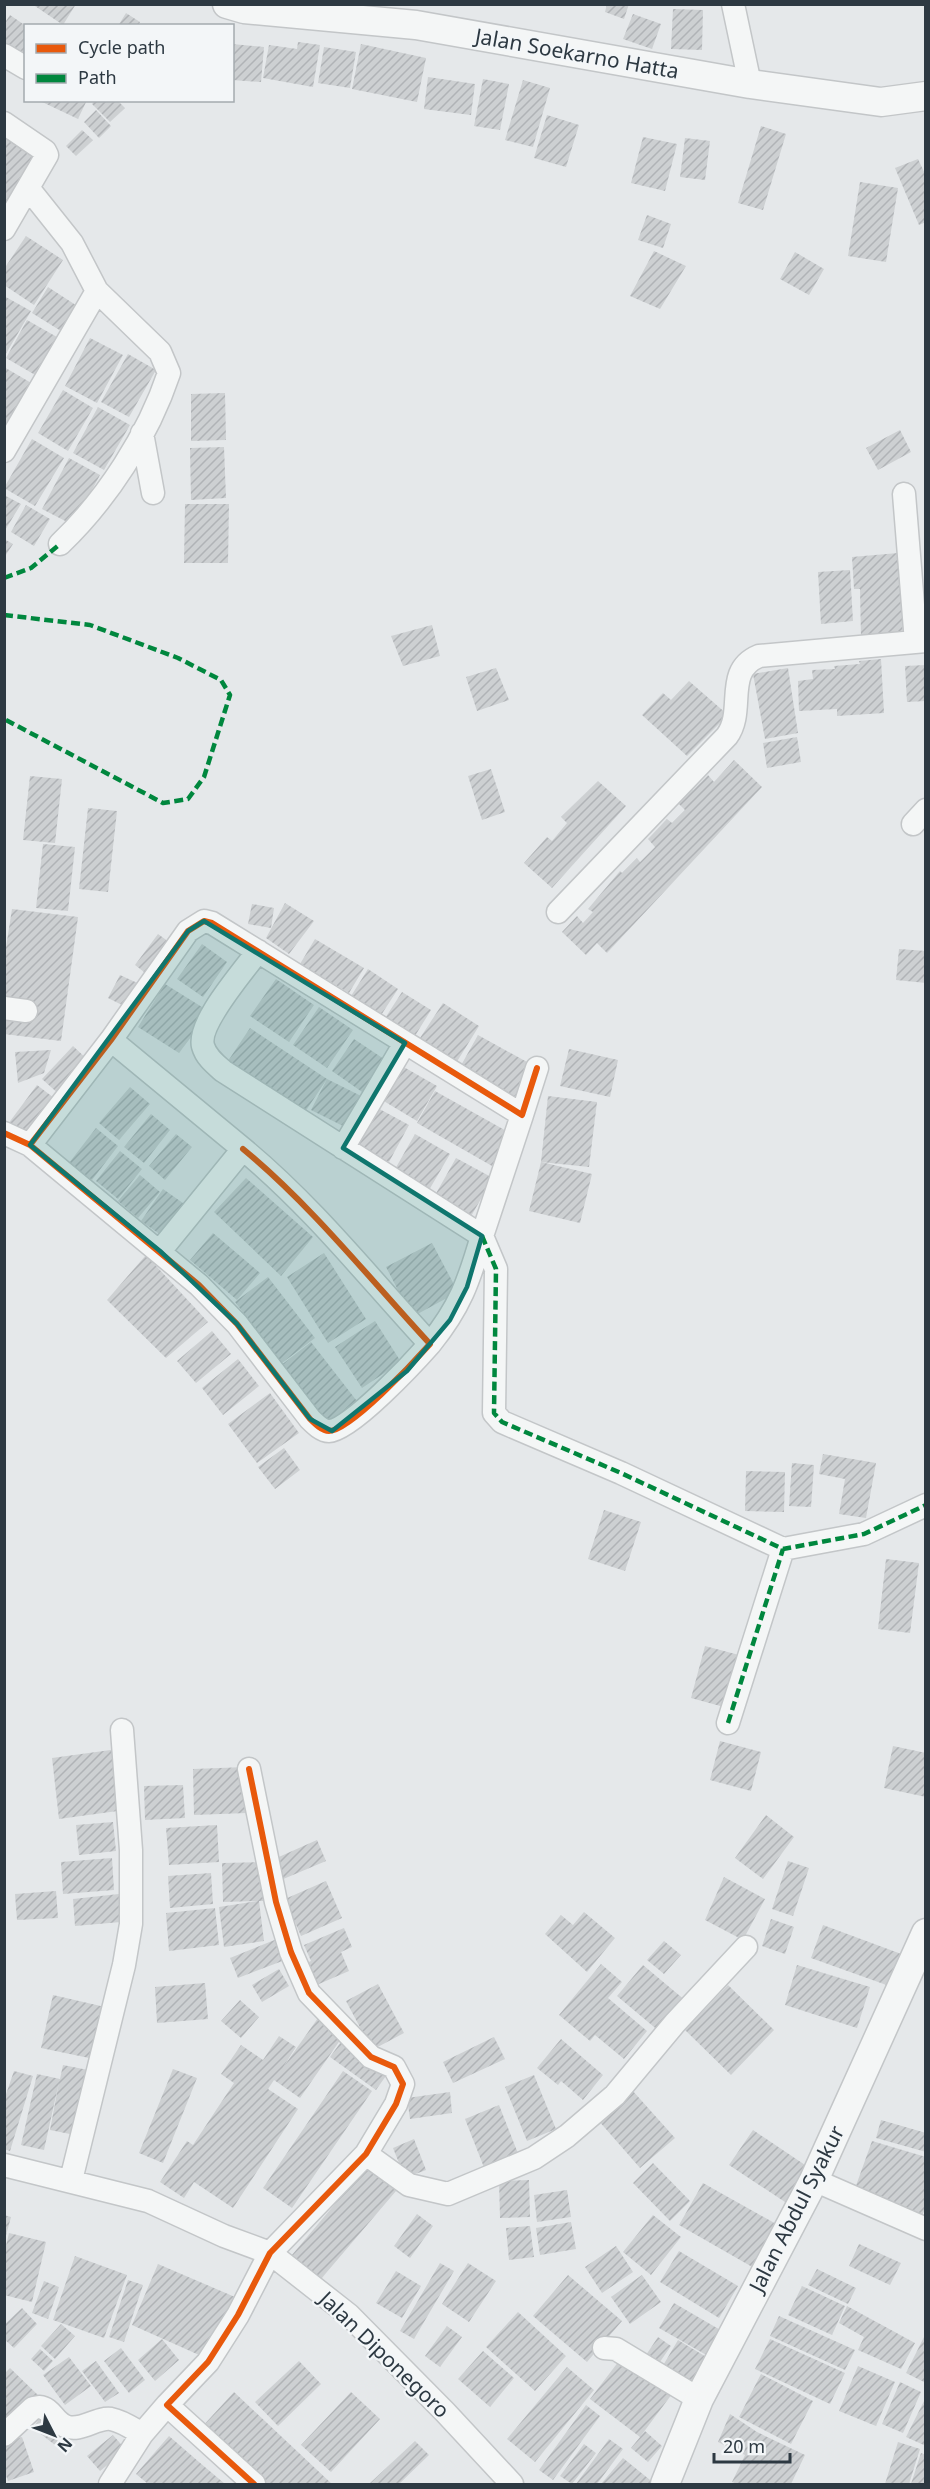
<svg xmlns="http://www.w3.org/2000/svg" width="930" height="2489" viewBox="0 0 930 2489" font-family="'Noto Sans',sans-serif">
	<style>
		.building { fill: url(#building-hatch) }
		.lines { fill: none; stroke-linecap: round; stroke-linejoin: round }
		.minor-casing { stroke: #c3c6c8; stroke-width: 25 }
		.tertiary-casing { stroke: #c3c6c8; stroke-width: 31 }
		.minor { stroke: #f4f6f6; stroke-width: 22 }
		.tertiary { stroke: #f4f6f6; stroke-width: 28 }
		.quiet { stroke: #00873e; stroke-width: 4.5; stroke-dasharray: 9 4.5; stroke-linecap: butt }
		.cycleway-casing { stroke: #f3f6f8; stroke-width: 10 }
		.cycleway { stroke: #e8590c; stroke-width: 6 }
		.marked { fill: #0f766e; fill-opacity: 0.2; stroke: #0f766e; stroke-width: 4.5; stroke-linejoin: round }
		.labels { text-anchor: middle; stroke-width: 4.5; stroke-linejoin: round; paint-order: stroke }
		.street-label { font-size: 21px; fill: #2d3942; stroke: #f3f6f8 }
	</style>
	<defs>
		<pattern id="building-hatch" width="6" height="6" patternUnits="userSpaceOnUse" patternTransform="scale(1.5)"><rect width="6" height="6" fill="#cdd0d2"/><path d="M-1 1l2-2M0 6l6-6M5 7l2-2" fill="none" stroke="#b0b3b6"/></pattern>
	</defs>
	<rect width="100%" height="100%" fill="#e5e8ea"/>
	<path class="building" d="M32,4h44l-13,21z
		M607,4h22l-5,15 -19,-7z
		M673,9l30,1 -1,40 -31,-1z
		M126,13l14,9 -2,4h-20z
		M633,14l28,10 -9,25 -29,-10z
		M10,15l16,11v34l-22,-14v-22z
		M298,42l22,3 -7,42 -50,-9 6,-33 28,4z
		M232,44l32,3 -3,35 -29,-2z
		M361,44l65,14 -9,44 -65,-13z
		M324,47l32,5 -6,36 -32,-5z
		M428,77l47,7 -4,31 -47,-6z
		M483,79l26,5 -9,46 -26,-4z
		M523,80l27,8 -17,59 -28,-7z
		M38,100h49l-9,19z
		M95,100h22l8,8 -15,14 -18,-18z
		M96,110l15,16 -12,12 -15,-16z
		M547,115l32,10 -13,42 -32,-9z
		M761,126l25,8 -23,76 -25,-7z
		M82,130l11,10 -17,16 -10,-10z
		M643,137l34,7 -12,47 -34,-8z
		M5,138l33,19 -33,60z
		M685,138l25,3 -5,39 -25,-3z
		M918,159l8,17v46l-7,3 -24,-57z
		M860,182l38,6 -12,74 -38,-6z
		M647,215l24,9 -8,24 -25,-8z
		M26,236l37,24 -29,45 -30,-20v-16z
		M654,251l32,15 -26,43 -30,-13z
		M795,252l29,17 -15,26 -29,-16z
		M48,287l37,24 -16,25 -37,-23z
		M4,296l27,15 -27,46z
		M27,320l37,21 -22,38 -36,-21z
		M90,338l33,17 -26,48 -32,-17z
		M128,354l28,16 -27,47 -28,-15z
		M4,367l29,17 -29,49z
		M63,390l30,18 -25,43 -30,-18z
		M225,393l1,47 -35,1v-47z
		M98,407l32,18 -26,45 -31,-17z
		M900,430l11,22 -33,18 -12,-22z
		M32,439l32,19 -29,48 -31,-18z
		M224,447l2,51 -35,2 -1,-52z
		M69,458l31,17 -27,50 -31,-16z
		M4,495l17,9 -17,28z
		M185,504h44l-1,59h-44z
		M26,505l24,14 -16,27 -23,-14z
		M4,539l9,5 -9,14z
		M898,553l5,82 -42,3 -1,-49h-6l-2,-32z
		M850,570l3,51 -32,3 -3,-52z
		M432,625l8,31 -37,10 -12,-30z
		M881,659l3,54 -47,3v-7l-38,2 -1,-30 15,-2 -1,-9 23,-1 -1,-3 26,-2 -1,-3z
		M926,665v36l-19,1 -2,-36z
		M496,668l13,32 -32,11 -11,-34z
		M788,668l10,65 -33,6 -12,-65z
		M689,681l39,34 -41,41 -45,-41 21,-22 8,7z
		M797,737l4,25 -34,6 -4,-25z
		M734,760l28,27 -155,166 -10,-10 -11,12 -24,-23 15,-16 6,7 10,-11 -5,-3 32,-38 2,2 15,-15 3,4 15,-15 -7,-8 19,-20 5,4 13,-13 -7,-7 14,-14 1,1 15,-15 6,7z
		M491,769l14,43 -23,8 -14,-44z
		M30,776l32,3 -7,64 -32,-3z
		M598,781l28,25 -74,82 -28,-25 23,-26 5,4 15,-18 -6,-6z
		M88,808l29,3 -9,81 -29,-3z
		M43,844l32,3 -7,64 -32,-3z
		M285,903l29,18 -25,33 -23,-16z
		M252,904l22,4 -3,20 -23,-4z
		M12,909l66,8 -17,124 -57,-7v-74z
		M158,934l18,13 -23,32 -18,-14z
		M315,939l49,29 -15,25 -49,-29z
		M202,944l25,18 -24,35 -26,-18z
		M899,949l27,2v32l-30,-3z
		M368,969l30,20 -22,34 -30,-19z
		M120,975l24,11 -12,24 -24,-12z
		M276,979l38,26 -25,37 -39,-26z
		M165,984l45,28 -31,41 -41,-26z
		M402,992l29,18 -21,34 -30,-18z
		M443,1003l36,23 -26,42 -37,-24z
		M319,1007l34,23 -26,38 -34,-23z
		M250,1028l77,51 36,18 -16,31 -36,-18 16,-31 -24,36 -77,-51z
		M478,1035l58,32 -19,33 -58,-31z
		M354,1039l33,22 -22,33 -33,-23z
		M73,1046l18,17 -30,33 -19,-17z
		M569,1049l49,11 -8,37 -50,-11z
		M51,1050l-7,23 -26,10 -3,-31z
		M402,1066l35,20 -20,35 -35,-21z
		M37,1085l21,16 -29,39 -21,-16z
		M130,1087l20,17 -31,36 -20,-17z
		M435,1091l75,42 -18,33 -75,-43z
		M548,1096l49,6 -8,65 -48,-5 51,12 -12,49 -51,-12 12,-49z
		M374,1106l35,19 -20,37 -36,-18z
		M151,1114l19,16 -26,33 -20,-16z
		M96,1128l22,18 -26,34 -23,-17z
		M176,1134l16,13 -27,33 -16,-14z
		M415,1134l35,20 -25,43 -35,-19z
		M120,1151l22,18 -24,30 -22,-18z
		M456,1158l37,20 -23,40 -36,-21z
		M140,1175l20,17 -22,26 -20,-17z
		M246,1178l67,59 -32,39 -67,-64z
		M163,1189l27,19 -22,32 -27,-19z
		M213,1233l47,40 -23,27 -47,-40z
		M432,1243l26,49 -46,25 -26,-50z
		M324,1253l42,66 -38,24 -41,-66z
		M146,1255l62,67 -42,36 -59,-58z
		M268,1277l47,61 -33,25 -47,-61z
		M375,1321l26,41 -39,26 -27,-41z
		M212,1331l19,23 -35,29 -19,-22z
		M311,1342l49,63 -31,24 -49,-63z
		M238,1359l21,27 -36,29 -21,-27z
		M270,1393l29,40 -42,30 -29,-39z
		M284,1448l16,22 -25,19 -17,-22z
		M823,1454l53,9 -10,55 -27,-4 6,-35 -26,-5z
		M792,1463l22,2 -3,42 -22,-1z
		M746,1471l39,1 -1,40 -39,-1z
		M604,1510l37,12 -16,49 -37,-12z
		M886,1559l33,4 -9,70 -32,-4z
		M705,1646l34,9 -15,52 -33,-9z
		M720,1741l41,11 -10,39 -41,-11z
		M893,1746l33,7v44l-42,-9z
		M118,1749l7,61 -66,9 -7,-61z
		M246,1767l1,46 -53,2 -1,-46z
		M183,1785l2,33 -40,2 -1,-34z
		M766,1815l28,22 -31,42 -28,-21z
		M113,1822l3,29 -37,4 -3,-30z
		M217,1825l2,37 -50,3 -3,-37z
		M317,1840l9,21 -45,19 -9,-20z
		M112,1858l2,32 -51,4 -2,-32z
		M788,1861l21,7 -16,48 -21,-7z
		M266,1862l1,39h-8l5,40 -40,6 -5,-40 39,-6 -35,1 -1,-39z
		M211,1873l2,31 -43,4 -2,-32z
		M724,1877l41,22 -22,41 -38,-20z
		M326,1881l16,37 -41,18 -16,-37z
		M56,1891l2,27 -41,2 -2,-26z
		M119,1894l2,28 -46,4 -2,-27z
		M215,1908l4,37 -50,6 -3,-38z
		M584,1912l31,26 -28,34 -42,-38 16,-19 12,10z
		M771,1919l23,8 -9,27 -23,-8z
		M823,1925l81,30 -12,32 -81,-29z
		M344,1928l8,19 -11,5 8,19 -37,16 -10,-22 9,-4 -7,-16z
		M277,1939l8,21 -47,18 -8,-20z
		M664,1941l17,14 -17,19 -17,-14z
		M601,1964l21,18 -14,16 39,33 -23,28 -29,-24 -5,6 -31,-26z
		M643,1965l43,36 -26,31 -43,-36z
		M797,1965l73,22 -13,41 -72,-23z
		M279,1969l10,17 -27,16 -10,-17z
		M205,1983l3,36 -51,4 -2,-36z
		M378,1984l26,49 -32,17 -26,-49z
		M728,1985l46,45 -43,45 -46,-45z
		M53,1995l52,12 -11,52 -53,-11z
		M240,2000l19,17 -18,21 -20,-17z
		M318,2018l25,18 -43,62 -26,-18 -6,9 30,20 -65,99 -39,-26 -10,16 -24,-16 27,-41 6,4 41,-62 -13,-9 20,-29 22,15 16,-24 17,11 -14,22z
		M494,2037l11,22 -52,24 -10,-21z
		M343,2039l45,34 -12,17 -46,-33z
		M561,2039l42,36 -20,25 -22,-19 -3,4 -21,-17z
		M63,2065l30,6 -13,65 -30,-6 9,-48 -15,68 -23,-5 16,-71 23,5z
		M173,2069l24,9 -34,85 -24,-10z
		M14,2071l19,5 -23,75 -6,-2v-49z
		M343,2071l29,20 -80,117 -29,-20z
		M534,2075l22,54 -29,12 -22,-54z
		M632,2090l43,48 -35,30 -42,-48z
		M450,2092l2,21 -42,6 -3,-21z
		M499,2105l20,51 -34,14 -20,-51z
		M881,2120l45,13v19l-50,-14z
		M753,2130l58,39 -23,35 -59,-39z
		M414,2139l12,31 -21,8 -12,-30z
		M872,2141l54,16v49l-4,10 -69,-22z
		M653,2163l37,38 -20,20 -37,-38z
		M367,2166l29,25 -81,95 -29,-24z
		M529,2180l1,37 -30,1 -1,-37z
		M703,2183l82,46 -24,43 -82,-47z
		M567,2190l4,27 -34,5 -3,-27z
		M417,2214l16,12 -23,32 -16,-12z
		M4,2215l7,2 -6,22 -1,-1z
		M653,2215l28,22 -30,38 -28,-23z
		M571,2222l5,27 -36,6 -4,-27z
		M530,2226l4,31 -25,3 -3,-32z
		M9,2233l37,9 -14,60 -28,-7v-41z
		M859,2244l42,19 -11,22 -41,-19z
		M616,2246l17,26 -31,21 -17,-26z
		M679,2251l59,35 -19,32 -59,-36z
		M75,2256l52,19 -23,63 -51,-18z
		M440,2263l14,8 -40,68 -14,-8z
		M468,2263l28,18 -27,41 -27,-18z
		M158,2264l77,33 -27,62 -76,-34z
		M817,2269l39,19 -8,16 -40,-19z
		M396,2271l25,15 -19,32 -26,-15z
		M568,2275l54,46 -35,41 -54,-46z
		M642,2275l19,27 -31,22 -19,-27z
		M128,2280l15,5 -19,57 -15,-5z
		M44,2281l15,6 -11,32 -16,-6z
		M802,2286l43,20 -13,29 -44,-20z
		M674,2303l55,32 -14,25 -56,-32z
		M847,2306l68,37 -14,26 -43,-19 6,-13 -25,-14z
		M22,2308l15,16 -23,24 -10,-9v-14z
		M518,2312l48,44 -31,35 -49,-44z
		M779,2316l76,34 -10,20 -75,-34z
		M61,2324l14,12 -20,23 -14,-13z
		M447,2326l15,11 -22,30 -15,-11z
		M926,2333v50l-20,-10z
		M658,2337l13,9 -16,23 -13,-8z
		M162,2339l17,21 -24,21 -17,-21z
		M770,2339l75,34 -15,31 -75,-35z
		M678,2340l35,21 -19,33 -36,-20z
		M121,2348l24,32 -16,13 -25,-32z
		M40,2349l13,12 -9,10 -13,-12z
		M483,2351l31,27 -24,29 -32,-28z
		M69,2357l22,29 -26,19 -22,-30z
		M622,2357l50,37 -32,43 -50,-38z
		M96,2361l23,32 -14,9 -23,-31z
		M299,2361l22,23 -43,42 -23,-24z
		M858,2366l37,16 -19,44 -37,-15z
		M567,2367l27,23 -59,72 -28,-23z
		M10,2368l29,28 -26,27 -9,-8v-41z
		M761,2374l52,27 -22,43 -52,-27z
		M900,2382l21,10 -18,41 -21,-9z
		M234,2392l98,92h-70l-61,-56z
		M351,2392l29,27 -49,53 -30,-27z
		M926,2397v49l-20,-9z
		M586,2405l14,11 -47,64 -14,-10z
		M730,2414l27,18 48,23 -14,29h-54l-5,-2 13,-27 -27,-13z
		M39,2419l22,17 -6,9 -22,-17z
		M645,2431l17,15 -14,16 -17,-14z
		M113,2435l13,15 -26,21 -13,-15z
		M169,2436l30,26 26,22h-77l-12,-10z
		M22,2437l12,35 -26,9 -4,-11v-27z
		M609,2439l14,10 -26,35h-21z
		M415,2441l14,14 -30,29h-30z
		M898,2442l22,7 -11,35h-24z
		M584,2444l12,9 -24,31 -12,-8z
		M921,2453l5,2v29h-15z
		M623,2458l32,26h-54z"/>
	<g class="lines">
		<defs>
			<path id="minor" d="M733,4l17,80
				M4,55l22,13
				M4,123l41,28 2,4 -43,74
				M29,189l43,54 25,48 63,61 9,21c-21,63 -62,126 -109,171
				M142,433l11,60
				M4,451l93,-160
				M904,494l12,148
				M913,824l13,-14
				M558,912l169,-176c19,-26 -4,-65 32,-80l167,-15
				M258,951c-14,20 -61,72 -55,95 3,11 12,18 20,25l259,165 40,-121
				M4,1008l22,3
				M111,1040l132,109 -83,102
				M4,1133l26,12 81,-105 77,-109 16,-10 8,2 310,192 15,-47
				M30,1145l169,140 38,39 73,95c5,5 12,12 19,12 21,0 86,-70 101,-87 -61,-66 -118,-138 -187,-195
				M343,1148l62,-105
				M482,1236l14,33 -2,144 8,9 119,51 162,76 81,-15 62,-29
				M430,1344c30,-37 39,-63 52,-108
				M728,1723l55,-174
				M249,1769l27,133 15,50 18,41 62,64 23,10 9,17 -7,20 -30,50 -96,99 -32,62 -30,47 -41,43 87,79
				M366,2154l43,31 39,9 86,-36 33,-22 48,-41 60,-72 71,-76
				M4,2165l144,36 76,35 46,17 79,62 96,97 67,72
				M71,2180l53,-215 7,-41v-74l-9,-120
				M814,2180l112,49
				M604,2348l12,1 83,50
				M4,2435l29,-27 6,-1c13,1 14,14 26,19 15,7 31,-9 46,-7 11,2 21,9 31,15
				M110,2484l32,-50 25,-29"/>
			<path id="tertiary" d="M227,4l17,5 172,16 334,59 131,18 45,-6
				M665,2484l34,-85 115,-219 112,-247"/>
		</defs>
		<use href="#minor" class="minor-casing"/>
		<use href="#tertiary" class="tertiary-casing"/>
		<use href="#minor" class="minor"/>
		<use href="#tertiary" class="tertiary"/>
		<path class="quiet" d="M4,578l27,-10 29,-24
			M4,615l86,10 88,33 43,22 9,15 -26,82 -16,22 -25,4 -159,-84
			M482,1236l14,33 -2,144 8,9 119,51 162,76 81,-15 62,-29
			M728,1723l55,-174"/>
		<defs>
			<path id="cycleway" d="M4,1133l26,12 81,-105 77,-109 16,-10 8,2 310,192 15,-47
				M30,1145l169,140 38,39 73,95c5,5 12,12 19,12 21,0 86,-70 101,-87 -61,-66 -118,-138 -187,-195
				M249,1769l27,133 15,50 18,41 62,64 23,10 9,17 -7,20 -30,50 -96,99 -32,62 -30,47 -41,43 87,79"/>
		</defs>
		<use href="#cycleway" class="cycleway-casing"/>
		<use href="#cycleway" class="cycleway"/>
	</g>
	<path class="marked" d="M204,921l201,122 -62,105 139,88 -15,51 -17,33 -43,51 -75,60 -22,-12 -73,-95 -77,-73 -130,-106 158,-214z"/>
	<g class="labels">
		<g class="street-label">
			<text transform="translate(577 54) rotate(10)" y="7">Jalan Soekarno Hatta</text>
			<text transform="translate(797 2209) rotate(-63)" y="7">Jalan Abdul Syakur</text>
			<text transform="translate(384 2355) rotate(44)" y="7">Jalan Diponegoro</text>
		</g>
	</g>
	<rect width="930" height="2489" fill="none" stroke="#2d3942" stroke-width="12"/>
	<rect x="24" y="24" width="210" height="78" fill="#f3f6f8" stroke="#a4aaaf" stroke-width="1.5"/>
	<rect x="36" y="44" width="30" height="9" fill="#e8590c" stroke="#a4aaaf" stroke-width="1.5"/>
	<text x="78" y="54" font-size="18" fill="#2d3942">Cycle path</text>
	<rect x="36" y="74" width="30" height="9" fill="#00873e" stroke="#a4aaaf" stroke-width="1.5"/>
	<text x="78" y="84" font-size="18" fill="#2d3942">Path</text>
	<g transform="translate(54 2435) rotate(132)" stroke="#f3f6f8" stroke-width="4.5" paint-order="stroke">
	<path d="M0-4.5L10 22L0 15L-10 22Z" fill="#2d3942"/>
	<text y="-9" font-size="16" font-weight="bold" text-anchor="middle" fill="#2d3942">N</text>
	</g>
	<path d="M714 2453v9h76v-9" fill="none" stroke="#2d3942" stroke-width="3"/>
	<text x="723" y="2453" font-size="18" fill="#2d3942" stroke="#f3f6f8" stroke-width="4.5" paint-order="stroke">20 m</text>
</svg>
